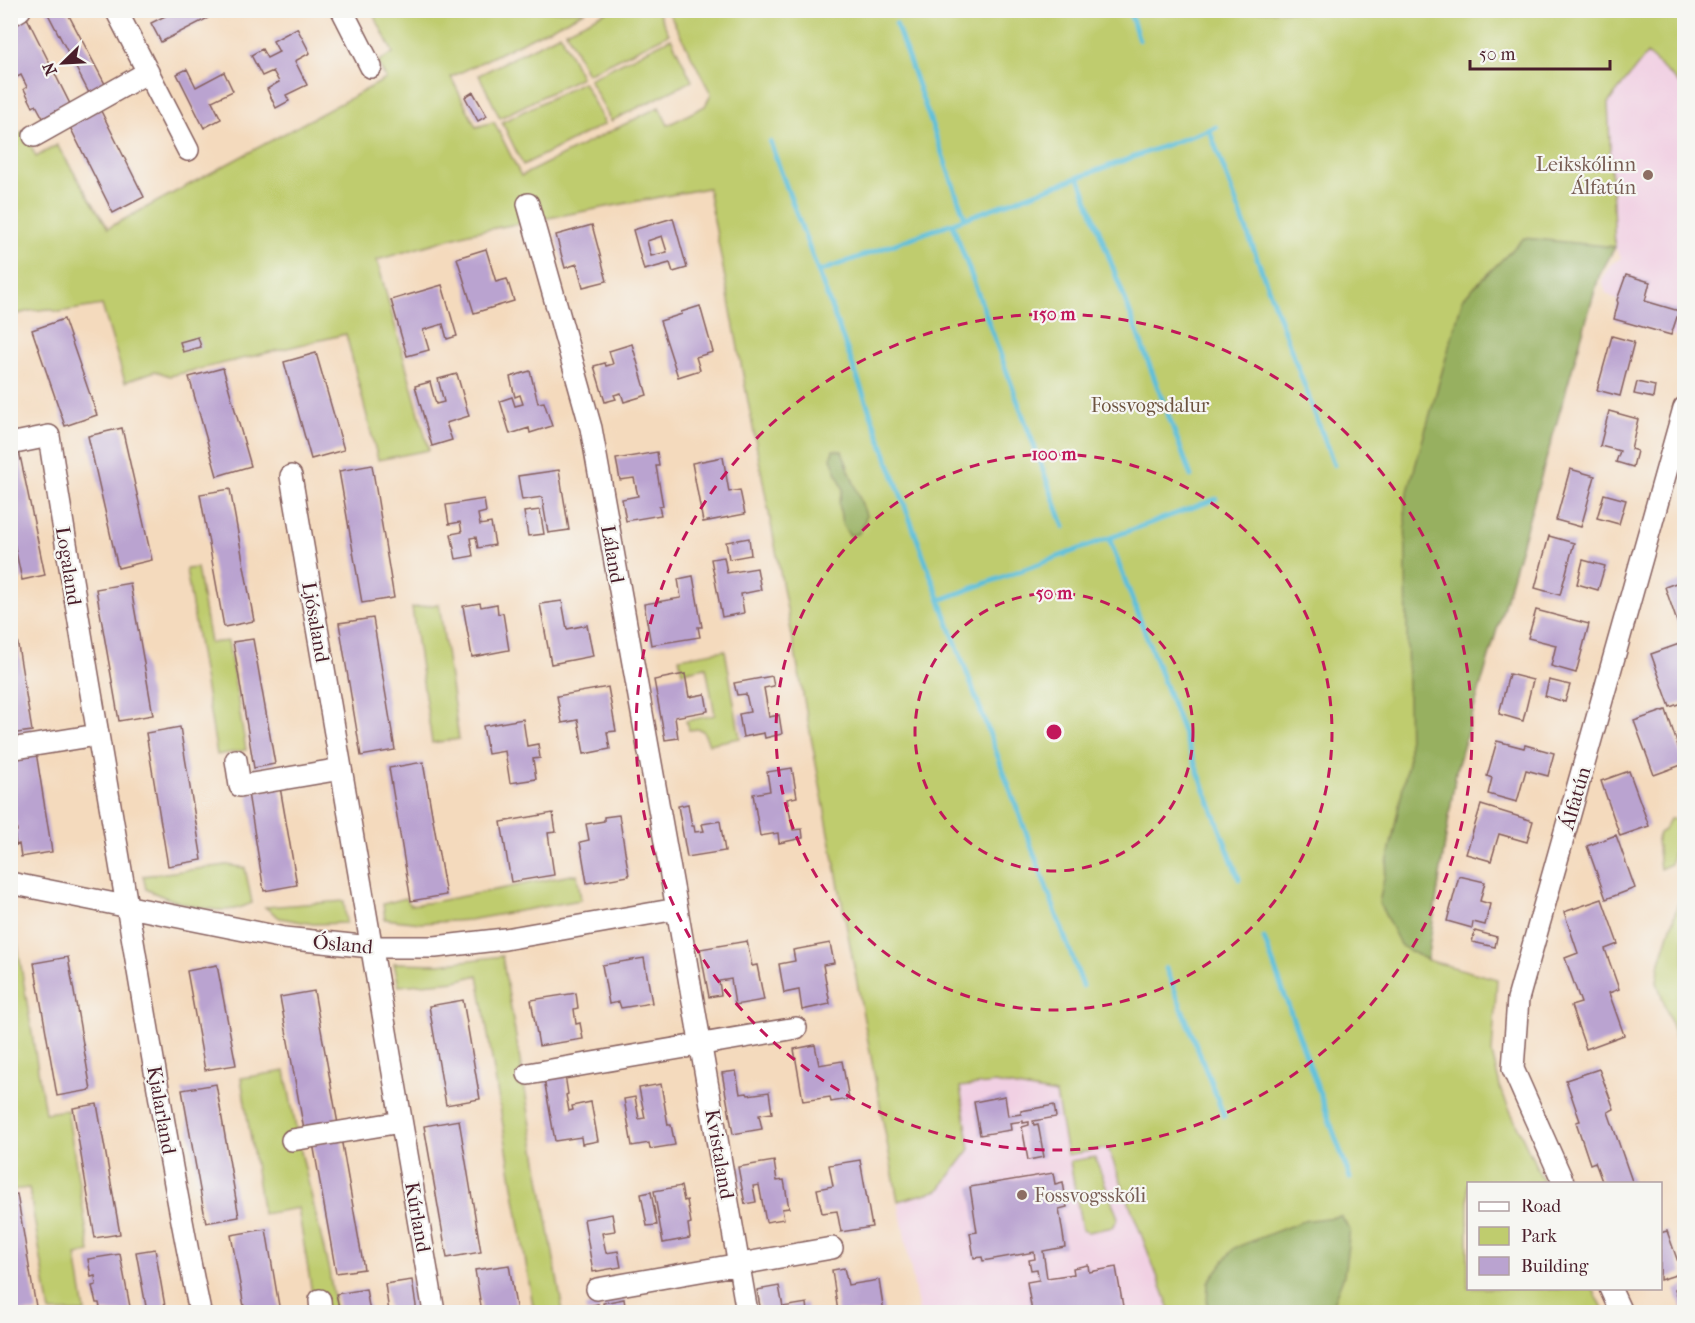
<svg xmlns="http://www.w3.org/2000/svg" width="1695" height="1323" viewBox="0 0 1695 1323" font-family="'IM FELL French Canon',serif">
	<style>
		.built { fill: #f1d0e3 }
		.green { fill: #bfcc6e; stroke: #84764c; stroke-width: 1.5 }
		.forest { fill: #97b061; stroke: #706846; stroke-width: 1.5 }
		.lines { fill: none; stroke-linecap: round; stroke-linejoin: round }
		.stream { stroke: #5bbfda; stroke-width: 5 }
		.building { fill: #baa3d0; fill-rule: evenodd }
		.street-casing { stroke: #86605e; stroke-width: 24 }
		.street { stroke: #fff; stroke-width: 21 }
		.ring { fill: none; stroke: #c2185b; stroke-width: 3; stroke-dasharray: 10 8 }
		.education-dot { fill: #8d6e63; stroke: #f6f6f2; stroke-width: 2 }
		.labels { text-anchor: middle; stroke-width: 4.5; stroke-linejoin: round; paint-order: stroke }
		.education-label { font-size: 20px; fill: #785e54; stroke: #f6f6f2; text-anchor: end }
		.park-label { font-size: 20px; fill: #6d533f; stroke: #f6f6f2 }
		.street-label { font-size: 20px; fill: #4a1f2b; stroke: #f6f6f2 }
		.centre { fill: #c2185b; stroke: #f6f6f2; stroke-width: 3 }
		.ring-label { font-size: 18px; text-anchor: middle; font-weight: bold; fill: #c2185b; stroke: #f6f6f2; stroke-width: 4.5; stroke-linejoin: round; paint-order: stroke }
	</style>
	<rect width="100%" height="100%" fill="#f6f6f2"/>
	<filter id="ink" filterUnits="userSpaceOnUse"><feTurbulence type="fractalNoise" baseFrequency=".0167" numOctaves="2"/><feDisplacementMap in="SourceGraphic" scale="12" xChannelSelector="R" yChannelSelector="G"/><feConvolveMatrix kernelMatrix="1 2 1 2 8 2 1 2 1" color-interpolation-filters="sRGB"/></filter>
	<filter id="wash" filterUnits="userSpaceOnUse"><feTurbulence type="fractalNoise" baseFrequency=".008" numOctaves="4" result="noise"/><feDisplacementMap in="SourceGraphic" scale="24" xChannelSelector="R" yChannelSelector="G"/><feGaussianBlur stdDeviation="1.35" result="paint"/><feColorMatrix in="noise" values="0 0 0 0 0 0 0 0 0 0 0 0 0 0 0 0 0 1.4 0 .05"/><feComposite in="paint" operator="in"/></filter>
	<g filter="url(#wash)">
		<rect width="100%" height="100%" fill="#f4dabd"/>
		<path class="built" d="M1647,54l37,34v251l-70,-20 4,-16 -1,-3 -11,-7 -4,-13 9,-16 10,-6 -6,-11 -7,-144z
			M995,1083l61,11 11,61 41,-7 63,164h-252l-21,-111 41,-12 21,-102z"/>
		<path class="green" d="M657,10l12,24 -82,40 -21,-43 42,-20z
			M372,11h214l-135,66 25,50 18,-5 27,54 138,-69 9,18 37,-19 6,-12 -43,-83h1016v77l-37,-34 -39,49 7,144 -16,29 -143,495 -29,189 70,19 -5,74 9,38 43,92 -76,1v104l125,1 12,23h-434l-63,-164 -41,7 -11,-61 -61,-11 -35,4 10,62 -31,41 -41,11 -190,-1013 -239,45 -92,27 52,190 -51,10 -32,-126 -176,42 -15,-5 -30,11 -23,-77 -43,7 -11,-3 -19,2 -18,5v-178l13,-7 12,26 21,-12 51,83 278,-149 -8,-17 15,-9z
			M560,34l21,43 -81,41 -21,-43z
			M671,38l21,43 -81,40 -22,-42z
			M583,82l22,42 -82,41 -21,-43z
			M197,568l13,75 18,-2 18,109 -29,5 -31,-186z
			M439,604l20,135 -27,4 -20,-135z
			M725,650l15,88 -31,6 -6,-13 -4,-2 -10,1 -3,-9 29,-6 -9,-48 -24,5 -3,-14z
			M1670,819h7l-6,45 -11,5 -3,-30 2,-6 5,-3z
			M227,865l18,3 7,35c-5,2 -12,5 -18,6 -24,5 -66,-9 -88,-20l-3,-13z
			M577,874l4,26 -112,20 -48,3 -36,-4 -2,-15 23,-6 4,7 23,-3z
			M1684,885v177l-27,-80 3,-20z
			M344,901l2,22 -33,1 -33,-6 -15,-11z
			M14,923l31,190 22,-3 23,142 -14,3 9,57h-35l-21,-124 -18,2 -1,-266z
			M502,956l61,356h-29l-56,-337 -23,6 -56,5 -5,-23 45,1z
			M285,1071l14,72 30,128 7,41h-21l-17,-104 -35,6 -22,-136z
			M1095,1157l23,61 -5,9 -25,5 -6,-2 -12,-69z"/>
		<path class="forest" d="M1524,238l91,9 -16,29 -143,495 -29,189 -26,-14 -22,-43 30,-146 -4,-255 58,-204z
			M833,450l9,1 24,64 -2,10 -6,9 -9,1 -7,-11 -3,-21 4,-14 -12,-31z
			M1341,1216l9,14 -6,45 -13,33v4h-121l-3,-5 1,-25 26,-34 69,-27z"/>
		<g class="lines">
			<path class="stream" d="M1129,10l10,30
				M896,24l69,194
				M1209,129l125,336
				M770,142l313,844
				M1079,177l112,299
				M952,223l112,304
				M818,272l398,-145
				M1109,538l130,341
				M940,600l276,-101
				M1264,938l86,240
				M1166,968l58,148"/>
		</g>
		<g id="blocks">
			<path class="building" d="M46,10h20l39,74 -16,9z
				M170,10h34l4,8 -47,24 -10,-19 20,-10z
				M25,14l45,90 -27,14 -7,-13 -3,2 -9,-18 3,-2 -6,-12 -4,2 -7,-13v-43z
				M297,28l13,25 -15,8 12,24 -21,10 3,6 -13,7 -9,-19 12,-7 -6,-11 -11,5 -11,-21 11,-6 5,9 12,-6 -6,-11z
				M187,69l9,18 28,-15 9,19 -21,10 9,18 -17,9 -27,-54z
				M473,92l14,24 -9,5 -13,-24z
				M99,107l45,90 -31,16 -45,-90z
				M673,218l14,50 -14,4 -3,-9 -26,7 -11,-40zM662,236l5,16 -16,4 -4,-15z
				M592,225l15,56 -24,6 -6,-23 -12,4 -9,-33z
				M486,249l10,33 11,-3 7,22 -40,12 -17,-55z
				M1626,275l24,7 -5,19 34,10 -8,24 -57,-16 4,-16 -1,-3z
				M442,285l15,51 -10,3 -4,-15 -20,6 6,20 -22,6 -16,-56z
				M700,306l13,46 -17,5 4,13 -22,7 -18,-56 22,-7 -1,-2z
				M64,319l33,96 -32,11 -33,-96z
				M1612,336l22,6 -14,54 -23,-6z
				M198,337l3,10 -18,5 -3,-10z
				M632,344l15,51 -23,7 -3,-9 -7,2 2,4 -11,3 -11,-36 11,-3 1,3 7,-2 -4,-13z
				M316,353l28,97 -33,9 -27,-97z
				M223,368l28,98 -34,10 -28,-99z
				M530,371l8,32 6,-1 8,24 -22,7 -1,-5 -19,6 -10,-33 12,-4 3,9 8,-2 -3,-9 -5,2 -5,-20z
				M457,374l12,42 -23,7 6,17 -20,6 -17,-60 15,-4 6,22 8,-2 -6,-23z
				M1637,382l18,4 -2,12 -19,-4z
				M1609,411l29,8 -7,30 6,2 -4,16 -17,-5 4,-11 -20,-5z
				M122,428l30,132 -34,8 -30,-132z
				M18,446l27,129 -23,5 -12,-56v-76z
				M657,452l2,14h-3l7,40 -4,1 2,8 -35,6 -4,-22 16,-3 -4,-18 -14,2 -4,-21z
				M723,457l6,35 11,-2 5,24 -42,8 -11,-59z
				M372,465l22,133 -32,5 -23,-132z
				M1570,469l25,7 -14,51 -25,-7z
				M559,470l10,60 -21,3 -6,-36 -20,3 -4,-24z
				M230,489l24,132 -30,6 -24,-133z
				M1604,494l22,6 -7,24 -22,-6z
				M484,499l2,13 -8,2 2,11 11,-2 4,22 -17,3 -2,-11 -6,1 3,18 -17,3 -5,-25 11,-2 -2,-10 -11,2 -3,-19z
				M540,510l4,24 -16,2 -4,-24z
				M1549,536l25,7 -14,52 -25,-7z
				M749,538l2,17 -22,4 -3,-17z
				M724,557l3,16 30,-5 4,22 -20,4 3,19 -22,4 -11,-58z
				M1583,560l22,6 -7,24 -21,-6z
				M693,576l9,51h-4l2,10 -49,8 -7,-41 37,-6 -3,-19z
				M1684,580v62l-19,-55z
				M130,583l23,132 -34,6 -23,-132z
				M562,601l5,28 20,-4 6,31 -42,8 -11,-60z
				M480,603l1,4 16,-3 1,10 5,-1 6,37 -37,7 -9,-51z
				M10,609h2l20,122 -22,3z
				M1536,610l53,14 -13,49 -25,-7 5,-21 -28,-7z
				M373,618l22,132 -34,6 -22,-133z
				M253,639l22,125 -21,4 -21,-126z
				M1682,643l2,8v51l-14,5 -19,-53z
				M685,674l4,23 16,-3 3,17 -33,6 3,21 -13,2 -11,-60z
				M1509,674l24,6 -10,41 -24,-7z
				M772,676l2,10 -10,2 5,29 10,-2 3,19 -17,4 -1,-5 -21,4 -4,-23 11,-2 -4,-18 -9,1 -3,-12z
				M1549,680l21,5 -5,17 -20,-6z
				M608,687l8,44 -9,1 3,17 -26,5 -6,-34 -16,3 -5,-27z
				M1666,710l18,54 -30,11 -20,-54z
				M523,719l4,27 11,-2 2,14 -7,1 3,20 -26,4 -5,-32 -17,3 -5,-28z
				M180,727l22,133 -34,6 -22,-133z
				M1497,741l27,7 1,-3 29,8 -6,23 -22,-6 -9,32 -29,-8 4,-16 -5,-2z
				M36,752l16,100 -31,5 -2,-13 -3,1 -2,-13 3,-1 -2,-11 -3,1 -2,-11v-3h3l-3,-12v-39z
				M423,762l23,133 -35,6 -22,-133z
				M792,768l5,29 -10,2 6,31 9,-1 1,9 -24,5 -1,-10 -18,3 -7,-42 17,-3 -3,-19z
				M1629,771l20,55 -29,10 -19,-55z
				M280,787l17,98 -33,6 -16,-98z
				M688,804l4,22h2l1,6 9,-1 -2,-7 18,-3 5,30 -38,6 -9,-51z
				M1481,805l52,16 -6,21 -28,-8 -8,27 -25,-7z
				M553,813l3,19 -8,1 6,42 -43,7 -10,-60z
				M619,815l10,61 -42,7 -7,-41 9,-2 -3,-16 18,-3v-4z
				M1616,835l19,53 -29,11 -19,-53z
				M1459,876l26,6 -5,19 10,3 -5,21 -12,-3 -1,6 -25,-7z
				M1602,899l16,45 -13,5 14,40 -10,4 15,42 -38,14 -15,-43 10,-3 -16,-45 13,-5 -14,-41z
				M1475,931l22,6 -2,10 -23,-5z
				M747,941l5,25 5,-1 7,35 -29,5 -4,-26 -12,2 2,14 -12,2 -9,-48z
				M830,943l4,20 -11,2 7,39 -28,6 -3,-20 -15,3 -5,-29 16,-3 -2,-11z
				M68,957l23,133 -34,6 -23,-133z
				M644,958l8,45 -31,5 -2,-6 -10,2 -7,-39z
				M217,965l19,100 -31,5 -18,-99z
				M314,991l24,133 -34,6 -24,-133z
				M576,993l2,15 -4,1 2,15 4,-1 3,16 -44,7 -8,-46z
				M463,1000l17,99 -34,6 -17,-99z
				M815,1045l4,20 23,-4 7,38 -18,3 -1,-5 -27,4 -9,-52z
				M1599,1069l15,40 -6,3 25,72h-30l-8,-22 -5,2 -14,-42 4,-1 -14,-41z
				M736,1071l4,23 7,-1 1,2 21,-3 3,21 -13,2 3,14 -29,5 -11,-61z
				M565,1075l3,19 -2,1 3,16 4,-1 -1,-4 19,-4 7,39 -16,3 -1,-7 -26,4 -11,-62z
				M216,1084l23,133 -33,6 -24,-133z
				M661,1084l7,41h3l4,20 -25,4 -1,-6 -17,3 -8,-47 11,-2 4,22 6,-1 -6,-30z
				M1005,1096l3,20 13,-2v-3l33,-6 2,12 -23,4 1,4 4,-1 6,33 -16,3 -6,-33 7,-2v-3l-6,1v-2l-13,2 1,7 -31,5 -6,-33z
				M97,1104l23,130 -25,4 -22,-130z
				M459,1120l22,132 -34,6 -23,-132z
				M341,1138l23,131 -28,4 -23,-130z
				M860,1160l12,67 -31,5 -4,-21 -15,2 -5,-24 16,-3 -4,-21z
				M774,1161l3,20 7,-1 5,28 -7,1 2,10 -18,3 -7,-37 -6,1 3,16 -11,2 -7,-37z
				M1053,1173l2,11 8,-2 4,25 -8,2 6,38 -22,4 4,27 27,-4 -1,-6 15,-3 1,7 27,-5 8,45h-92l-5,-30 12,-2 -2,-11 -6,1 -2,-10 6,-1 -1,-7 -51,9 -1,-4 -8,1 -4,-25 7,-1 -7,-45z
				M681,1186l3,15 3,-1 4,23 -3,1 2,14 -27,5 -9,-52z
				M651,1192l6,33 -10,1 -6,-32z
				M17,1194l15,90 5,28h-27v-117z
				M612,1214l3,17 -13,2 4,20 12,-2 3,16 -28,5 -9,-53z
				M266,1229l14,83h-35l-14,-77z
				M1667,1231l15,42 -22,7v-47z
				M155,1249l11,63h-19l-11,-60z
				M120,1254l11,58h-30l-2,-9h-3l-4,-17 4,-1 -1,-9 -4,1 -3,-18z
				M509,1265l8,47h-35l-7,-42z
				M844,1268l4,17 31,-5 5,32h-46l-6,-42z
				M412,1280l5,32h-28l-4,-28z
				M779,1286l4,21 24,-4 1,9h-47l-4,-22z
				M1684,1286v26h-1l-8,-22z
				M366,1289l4,23h-30l-4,-18z
				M624,1299l2,13h-22l-1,-9z
				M598,1304l2,8h-14l-1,-5z"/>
		</g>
	</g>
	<g filter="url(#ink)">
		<use href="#blocks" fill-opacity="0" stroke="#86605e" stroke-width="1.5"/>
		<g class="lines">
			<defs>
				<path id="street" d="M116,10l72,140
					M342,10l29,57
					M10,16l10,-6
					M34,136l114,-64
					M528,204l63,224 86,481 70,403
					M10,444l39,-8c23,151 50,302 75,452 24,142 47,284 76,424
					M291,476l143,836
					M10,749l87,-14
					M236,760l4,26 101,-17
					M10,883l274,55 87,9h64l70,-8 172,-30
					M528,1074l268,-46
					M292,1140l109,-18
					M1564,1184l-51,-115 5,-70 166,-591
					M1610,1288l11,24
					M597,1289l235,-41
					M320,1300l1,12"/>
			</defs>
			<use href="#street" class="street-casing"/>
			<use href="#street" class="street"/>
		</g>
	</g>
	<g class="ring">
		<circle cx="1054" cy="732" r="139"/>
		<circle cx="1054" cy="732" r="278"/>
		<circle cx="1054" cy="732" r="418"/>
	</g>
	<g class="education-dot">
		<circle cx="1648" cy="175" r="6"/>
		<circle cx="1022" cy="1195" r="6"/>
	</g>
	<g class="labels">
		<g class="education-label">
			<text x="1636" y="171">Leikskólinn<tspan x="1636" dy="23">Álfatún</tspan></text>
			<text x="1034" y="1202" text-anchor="start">Fossvogsskóli</text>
		</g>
		<g class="park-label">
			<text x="1150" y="412">Fossvogsdalur</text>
		</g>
		<g class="street-label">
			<text transform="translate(613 554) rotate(80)" y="7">Láland</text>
			<text transform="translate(69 566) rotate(81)" y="7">Logaland</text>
			<text transform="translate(316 622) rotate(80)" y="7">Ljósaland</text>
			<text transform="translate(1575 798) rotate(-74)" y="7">Álfatún</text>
			<text transform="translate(343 944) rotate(5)" y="7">Ósland</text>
			<text transform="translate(162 1110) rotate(80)" y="7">Kjalarland</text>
			<text transform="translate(720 1154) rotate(80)" y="7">Kvistaland</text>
			<text transform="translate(418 1217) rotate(80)" y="7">Kúrland</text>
		</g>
	</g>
	<circle cx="1054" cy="732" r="9" class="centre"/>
	<g class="ring-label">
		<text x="1054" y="320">150 m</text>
		<text x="1054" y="460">100 m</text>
		<text x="1054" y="599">50 m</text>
	</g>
	<rect width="1695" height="1323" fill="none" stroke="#f6f6f2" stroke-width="36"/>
	<rect x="1467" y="1182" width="195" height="108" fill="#f6f6f2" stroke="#b1a0a2" stroke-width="1.5"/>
	<rect x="1479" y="1202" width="30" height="9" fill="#ffffff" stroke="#b1a0a2" stroke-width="1.5"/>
	<text x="1521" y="1212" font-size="18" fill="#4a1f2b">Road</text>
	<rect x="1479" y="1227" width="30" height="18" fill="#bfcc6e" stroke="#b1a0a2" stroke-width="1.5"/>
	<text x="1521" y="1242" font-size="18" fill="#4a1f2b">Park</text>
	<rect x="1479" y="1257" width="30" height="18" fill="#baa3d0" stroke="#b1a0a2" stroke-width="1.5"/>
	<text x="1521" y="1272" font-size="18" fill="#4a1f2b">Building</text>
	<g transform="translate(63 63) rotate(246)" stroke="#f6f6f2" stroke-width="4.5" paint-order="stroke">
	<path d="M0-4.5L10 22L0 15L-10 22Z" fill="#4a1f2b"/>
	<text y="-9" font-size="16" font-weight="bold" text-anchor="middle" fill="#4a1f2b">N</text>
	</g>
	<path d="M1470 60v9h140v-9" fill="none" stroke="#4a1f2b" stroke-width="3"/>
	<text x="1479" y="60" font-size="18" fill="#4a1f2b" stroke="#f6f6f2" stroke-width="4.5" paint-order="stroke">50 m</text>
</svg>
